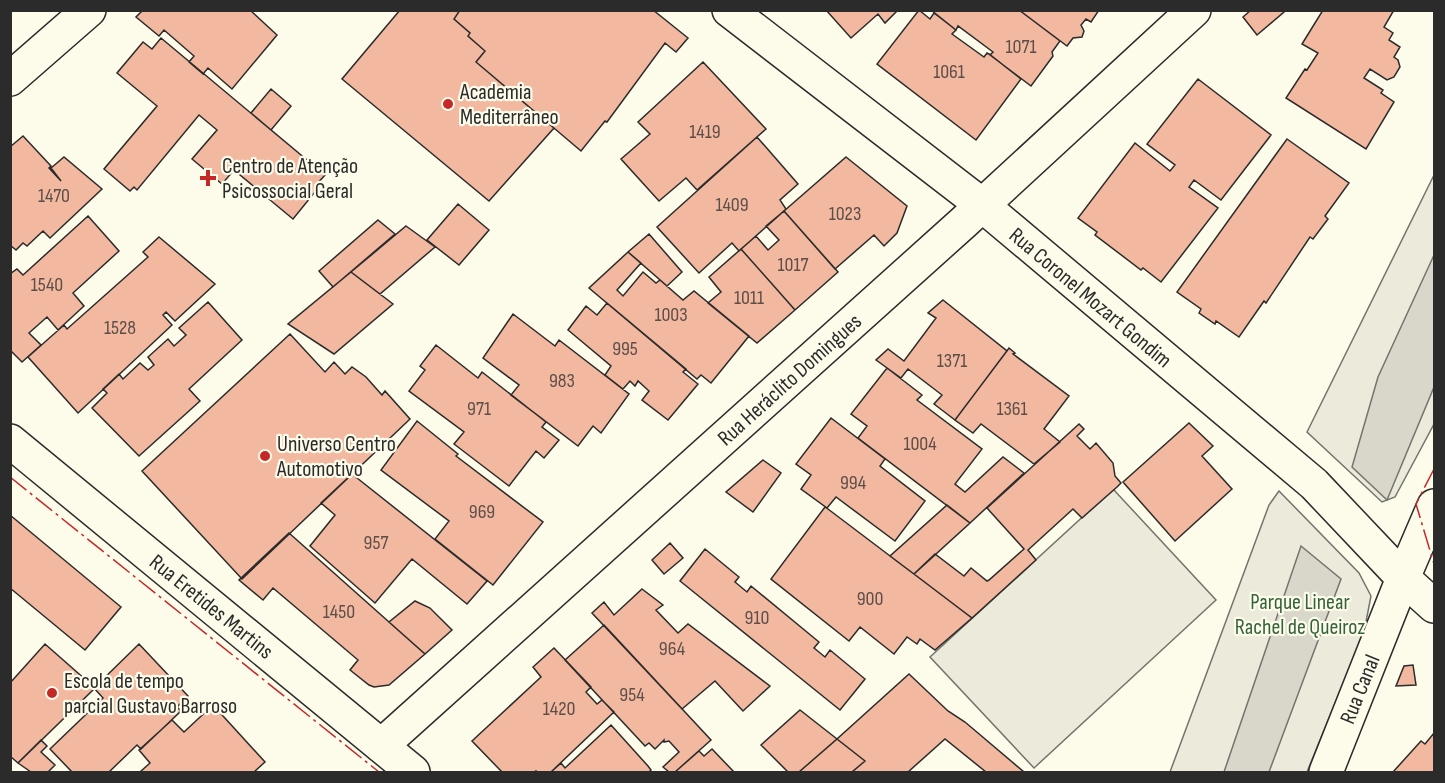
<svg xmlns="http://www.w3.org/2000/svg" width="1445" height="783" viewBox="0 0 1445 783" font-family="'Sofia Sans Condensed',sans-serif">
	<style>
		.green { fill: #ecebdb; stroke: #74746e; stroke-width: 1.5 }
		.water { fill: #d8d7c9; stroke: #74746e; stroke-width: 1.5 }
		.building { fill: #f2b8a0; stroke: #2b2b2b; stroke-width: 1.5 }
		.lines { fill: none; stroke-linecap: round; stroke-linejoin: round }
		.street-casing { stroke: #2b2b2b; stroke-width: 36 }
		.street { stroke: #fdfbea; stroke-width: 33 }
		.power { stroke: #c62828; stroke-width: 1.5; stroke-dasharray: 21 4.5 3 4.5; stroke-linecap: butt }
		.poi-dot { fill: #c62828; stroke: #fdfbea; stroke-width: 2 }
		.labels { text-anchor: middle; stroke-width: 4.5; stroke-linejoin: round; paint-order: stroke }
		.number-label { font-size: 20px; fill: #5d4e48 }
		.poi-label { font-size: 22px; fill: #2b2b2b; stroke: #fdfbea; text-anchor: start }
		.street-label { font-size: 22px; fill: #2b2b2b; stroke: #fdfbea }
		.park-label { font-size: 22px; fill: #34623c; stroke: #fdfbea }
	</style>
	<rect width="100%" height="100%" fill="#fdfbea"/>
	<path class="green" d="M1434,175v249l-39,73 -13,5 -75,-70z
		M1113,489l103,111 -182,168 -104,-111z
		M1279,491l80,82 12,23 -7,36 -57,140h-137l99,-267z"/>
	<path class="water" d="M1434,255v132l-47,113 -35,-33 26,-90z
		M1301,546l40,33 -72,193h-45z"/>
	<path class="building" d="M250,10l27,25 -45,54 -24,-21 -5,6 -14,-12 5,-6 -30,-26 -5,6 -23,-19 7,-7z
		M400,10h60l-6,9 16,14 -2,3 17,15 -9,11 78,66 -65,73 -147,-122z
		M460,10h193l35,28 -12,14 -11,-9 -58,79 -2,-1 -24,30 -105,-89 9,-11 -17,-15 2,-3 -16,-14z
		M826,10h72l-13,13 -7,-9 -27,24z
		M919,10l11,9 4,-6 22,17 -4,4 32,23 3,-4 2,1 32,25 -45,61 -99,-76z
		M931,10h88l41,31 -8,11 1,4 -22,30 -41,-31 3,-3 -35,-26 -2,4z
		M1019,10h80l-8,12 -5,-3 -5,6 3,6 -2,6 -9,1 -6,8z
		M1251,10h32l1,2 -27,23 -14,-18z
		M1323,10h71l-10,17 9,6 -4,7 11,7 -6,10 4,3 2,7 -6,10 -7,3 -17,-11 -6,9 19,12 -2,3 13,9 -28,47 -80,-51 19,-29 2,1 11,-17 -16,-9z
		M161,38l164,137 -9,10 3,2 -26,32 -59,-49 -12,14 -30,-25 25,-29 -18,-15 -62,75 -3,-3 -4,4 -26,-22 53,-63 -40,-33 26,-31 9,7z
		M703,62l63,67 -69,61 -11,-12 -27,23 -38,-42 29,-25 -12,-12z
		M1198,79l73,56 -50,65 -27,-20 -5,7 29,21 -57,74 -18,-14 -2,2 -46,-35 2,-3 -19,-14 57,-75 35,28 5,-6 -28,-21z
		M271,89l20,17 -20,24 -20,-17z
		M23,136l28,30 -2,2 12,13 -10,-13 13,-11 38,32 -52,49 -7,-7 -16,15 -4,-3 -7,7 -6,-5v-98z
		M757,137l41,47 -18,16 6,9 -47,42 -7,-8 -33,30 -42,-46z
		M1287,139l62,44 -24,33 3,3 -15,20 -3,-2 -44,66 -2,-2 -25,36 -23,-16 -1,3 -16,-11 2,-4 -24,-17z
		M846,157l61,49 -10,27 -13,13 -10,-11 -39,34 -51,-58z
		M458,204l31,26 -30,35 -32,-25z
		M784,211l54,61 -43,38 -54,-61 15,-13 12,14 11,-10 -13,-14z
		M88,216l31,35 -46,42 11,13 -26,24 -11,-13 -18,16 12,12 -19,17 -12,-12v-76l7,-5 6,6z
		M378,220l17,14 -62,53 -14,-16z
		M406,226l29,21 -55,47 -29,-22z
		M649,234l33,38 -15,14 -39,-34z
		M159,237l56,47 -40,37 -9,-9 -3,3 9,10 -94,88 -50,-56 36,-32 3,4 81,-72 -5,-5z
		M741,249l54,61 -38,33 -49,-40 13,-11 -12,-15z
		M628,252l13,11 -24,27 6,6 20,-24 13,11 4,-3 23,20 11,-9 55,45 -38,47 -10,-8 -4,4 -108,-91z
		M351,272l42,32 -59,50 -46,-30z
		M943,300l64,51 -52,69 -21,-16 8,-9 -34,-26 -7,9 -25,-18 12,-11 16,12 32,-43 -8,-5z
		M208,302l34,38 -53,49 11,12 -61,55 -47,-48 15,-15 -4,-4 16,-15 4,5 17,-16 8,7 6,-5 -6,-8 20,-18 6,7 12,-11 -7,-7z
		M607,303l79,66 -3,3 15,12 -30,36 -26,-20 7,-9 -11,-10 -3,5 -5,-5 -7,8 -18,-14 6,-9 -43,-36 18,-24 11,9z
		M513,314l42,32 4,-6 70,54 -28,39 -8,-7 -15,20 -67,-51 8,-10 -36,-27z
		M290,334l35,38 9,-10 11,12 7,-7 14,10 16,18 3,-4 25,28 -168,160 -100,-108z
		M436,345l42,33 4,-6 64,50 -4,5 17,13 -15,18 -8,-7 -27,35 -55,-42 10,-12 -55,-41 16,-21 -5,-4z
		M1009,348l6,5 -2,1 56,42 -25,33 16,13 -26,22 -53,-40 -8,9 -18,-13z
		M887,368l35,27 -5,5 65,49 -27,35 10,8 38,-35 21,16 -54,50 -112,-85 9,-12 -16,-12z
		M831,418l54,41 -5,7 45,35 -30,40 -59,-44 -9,11 -26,-19 10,-14 -15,-11z
		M417,421l41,33 -2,2 87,66 -50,63 -58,-46 14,-18 -68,-51z
		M1189,423l24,23 -11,10 30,33 -57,52 -52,-59z
		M1079,424l5,5 -7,7 13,13 6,-6 17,20 2,13 6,7 -4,4 -35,31 -9,-9 -45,41 8,10 -64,58 -58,-44 21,-20 29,22 7,-8 16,13 2,-1 35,-31 -37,-41z
		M763,460l18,13 -28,39 -27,-20z
		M352,474l135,107 -20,23 -55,-45 -37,44 -65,-57 25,-31 -14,-12z
		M947,505l23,18 -56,51 -24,-18z
		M825,507l3,2 144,109 -37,32 -15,-11 -3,5 -10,-7 -13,17 -34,-27 -11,14 -78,-62z
		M10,515l111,92 -36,43 -75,-62z
		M289,533l100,89 36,32 -36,31 -15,2 -5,-2 -19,-15 8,-10 -85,-72 -10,12 -24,-20z
		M670,543l13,15 -19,16 -12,-14z
		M705,549l34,28 -4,5 12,10 4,-6 68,56 -5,6 11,9 5,-7 35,29 -25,31 -160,-129z
		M642,589l21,16 -7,5 22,23 10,-9 82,62 -27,25 -28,-30 -33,28 -90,-96 12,-11 10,13z
		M415,601l15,7 22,22 -27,24 -36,-32z
		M604,625l107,115 -36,32h-6l-6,-5 16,-15 -10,-11 -5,1v-2l-9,9 -6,-6 -4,3 -80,-86z
		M45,644l50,44 -77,75 -8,-7v-73z
		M139,644l49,52 -11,11 4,4 -40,38 -4,-4 -28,27h-37l-22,-23 53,-51 -9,-10z
		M554,648l37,39 -5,5 11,12 5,-4 12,12 -63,60h-14l-1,-1 -2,1h-32l-30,-31 69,-64 -8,-10z
		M1413,665l3,20 -20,1 8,-20z
		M909,674l39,37 17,11 59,50h-38l-41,-33 -37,33h-56l13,-11 -28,-22z
		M213,705l52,57 -11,10h-114l10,-9 -11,-13 33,-30 12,12z
		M800,710l37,29 -38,33h-11l-27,-27z
		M611,725l37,41 3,4 -2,2h-98l10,-9 4,5z
		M1434,733v39h-41l28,-31 4,3z
		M837,739l28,22 -13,11h-53z
		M41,740l6,6 -6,6 14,13 -7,7h-17l-13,-9z
		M712,749l22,23h-59l24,-21 5,5z"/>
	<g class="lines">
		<defs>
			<path id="street" d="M729,10l253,195 332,279 89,94 31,28
				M10,79l79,-69
				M10,441l403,331
				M381,746l583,-524 230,-212
				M1326,772l77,-194 31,-72"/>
		</defs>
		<use href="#street" class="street-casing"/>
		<use href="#street" class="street"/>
		<path class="power" d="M1434,469l-18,35 18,60
			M10,477l369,295"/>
	</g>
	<g class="poi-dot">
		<circle cx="448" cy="104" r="6"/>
		<path d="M205 169h6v6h6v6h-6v6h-6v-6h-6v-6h6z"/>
		<circle cx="265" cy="456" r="6"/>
		<circle cx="52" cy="693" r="6"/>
	</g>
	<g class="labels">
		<g class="number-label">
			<text x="1021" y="53">1071</text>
			<text x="949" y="78">1061</text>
			<text x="705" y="138">1419</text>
			<text x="54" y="202">1470</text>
			<text x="732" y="211">1409</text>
			<text x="845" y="220">1023</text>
			<text x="793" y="271">1017</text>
			<text x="47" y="291">1540</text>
			<text x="749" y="304">1011</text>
			<text x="671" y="321">1003</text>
			<text x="120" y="334">1528</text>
			<text x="625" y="355">995</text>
			<text x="952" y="367">1371</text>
			<text x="562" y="387">983</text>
			<text x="479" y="415">971</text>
			<text x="1012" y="415">1361</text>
			<text x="920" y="450">1004</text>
			<text x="853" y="489">994</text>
			<text x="482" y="518">969</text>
			<text x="376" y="549">957</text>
			<text x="870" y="605">900</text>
			<text x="339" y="618">1450</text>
			<text x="757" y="624">910</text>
			<text x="672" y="655">964</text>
			<text x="632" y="701">954</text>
			<text x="559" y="715">1420</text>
		</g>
		<g class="poi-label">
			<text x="460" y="99">Academia<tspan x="460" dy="25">Mediterrâneo</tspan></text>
			<text x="222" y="173">Centro de Atenção<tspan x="222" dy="25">Psicossocial Geral</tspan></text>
			<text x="277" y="451">Universo Centro<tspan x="277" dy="25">Automotivo</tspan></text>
			<text x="64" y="688">Escola de tempo<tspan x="64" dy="25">parcial Gustavo Barroso</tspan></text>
		</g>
		<g class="street-label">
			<text transform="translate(1091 297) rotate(40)" y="8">Rua Coronel Mozart Gondim</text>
			<text transform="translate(789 379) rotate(-42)" y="8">Rua Heráclito Domingues</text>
			<text transform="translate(212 606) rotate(39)" y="8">Rua Eretides Martins</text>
			<text transform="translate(1359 689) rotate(-68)" y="8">Rua Canal</text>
		</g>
		<g class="park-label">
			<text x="1300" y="609">Parque Linear<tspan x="1300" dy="25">Rachel de Queiroz</tspan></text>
		</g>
	</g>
	<rect width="1445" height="783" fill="none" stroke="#2b2b2b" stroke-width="24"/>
</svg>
